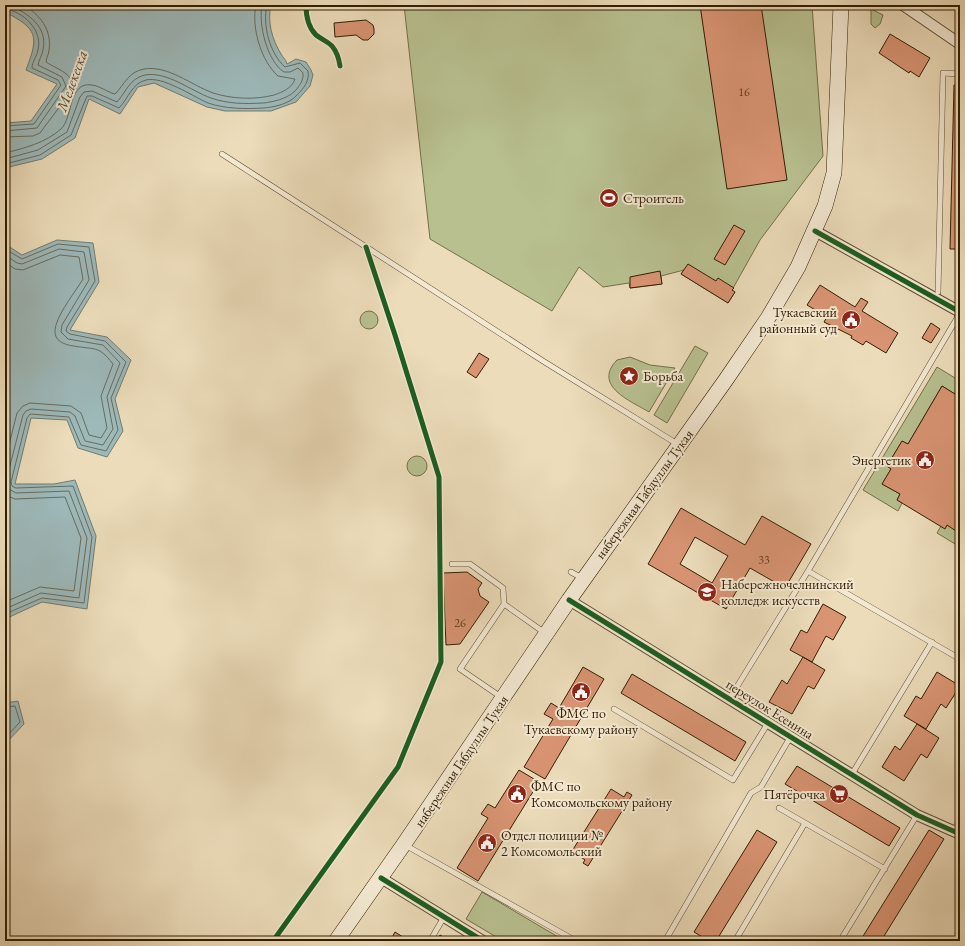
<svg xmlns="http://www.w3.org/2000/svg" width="965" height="946" viewBox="0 0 965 946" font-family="'EB Garamond',serif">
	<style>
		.green { fill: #b8c090; stroke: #756f49 }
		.water { fill: #9db9ba; stroke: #727b70 }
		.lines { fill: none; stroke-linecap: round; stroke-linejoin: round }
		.shore { stroke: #686c5e; stroke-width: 1 }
		.building { fill: #d99473; stroke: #321e02; fill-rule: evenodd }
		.service-casing { stroke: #604e30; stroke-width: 6 }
		.minor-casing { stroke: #604e30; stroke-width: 12 }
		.secondary-casing { stroke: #321e02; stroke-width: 16 }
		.service { stroke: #f3e8d2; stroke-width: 5 }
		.minor { stroke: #f3e8d2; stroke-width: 10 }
		.secondary { stroke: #f3e8d2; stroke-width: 15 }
		.cycleway-casing { stroke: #f3e8d2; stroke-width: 8 }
		.cycleway { stroke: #1b5e20; stroke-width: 5 }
		.labels { text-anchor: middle; stroke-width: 4; stroke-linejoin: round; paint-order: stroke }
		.number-label { font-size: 12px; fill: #5c3c1e }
		.poi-label { font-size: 14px; fill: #321e02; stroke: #f3e8d2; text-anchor: start }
		.street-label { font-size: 14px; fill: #321e02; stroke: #f3e8d2 }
		.water-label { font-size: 15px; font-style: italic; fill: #524c39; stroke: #f3e8d2 }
	</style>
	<rect width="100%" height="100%" fill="#ecdcba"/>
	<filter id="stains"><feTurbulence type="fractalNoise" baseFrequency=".005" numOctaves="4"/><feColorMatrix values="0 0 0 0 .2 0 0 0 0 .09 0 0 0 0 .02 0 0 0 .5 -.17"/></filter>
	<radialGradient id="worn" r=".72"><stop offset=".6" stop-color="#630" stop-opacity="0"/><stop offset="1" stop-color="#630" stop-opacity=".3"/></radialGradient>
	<path class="green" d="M404,5h408l11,151 -63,84 -28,50 3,2 -7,11 -47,-29 3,-4 -23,6 1,8 -32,4 -1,-5 -26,4 -24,-20 -27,44 -122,-72z
		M871,9l12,6 -3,9 -5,4 -4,-4z
		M360 320a9 9 0 1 1 18 0a9 9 0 1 1-18 0Z
		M695,346l13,7 -41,70 -13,-8z
		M630,357l20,8 25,3 -26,44c-18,-11 -57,-26 -32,-52z
		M937,367l23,14v9l-2,-1 -3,5 -13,-8 -34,58 -6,-3 -15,25 4,3 -9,15 18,10 -3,6 5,3 -4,8 -35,-21z
		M407 466a10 10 0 1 1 20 0a10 10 0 1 1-20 0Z
		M960,523v24l-23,-14 4,-7 6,-1 9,5z
		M482,892l83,49h-62l-37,-22z"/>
	<path class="water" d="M5,5h266c-4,17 1,34 10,49 2,4 5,5 6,10l9,-5 10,3 5,8 2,5 -3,11 -14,16 -25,9h-46l-18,-4 -53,-24 -16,4 -18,27 -31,-15 -14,39 -33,21 -37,9v-45l26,-2 26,-37 -31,-14c13,-34 12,-41 -21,-58z
		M57,240l36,3 6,39 -29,48 37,7 24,23 -16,39 8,32 -16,26 -29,-9 -11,-28 -36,-2 -16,66h39l21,-4 21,56 -9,73 -45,-7 -37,17v-375l17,11z
		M18,701l6,23 -19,20v-41z"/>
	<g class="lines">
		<path class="shore" d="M5,9c18,2 38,21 33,41 -1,6 -6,12 -6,18l26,12 3,5 -27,39 -29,2
			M5,131l32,-3 29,-42 -4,-9 -24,-12c1,-5 4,-10 5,-15 5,-24 -15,-36 -33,-45
			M5,137l28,-1 7,-3 29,-39c11,-19 -11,-24 -23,-32 0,-4 3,-8 3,-12 3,-20 -9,-36 -26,-45
			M5,153c20,-5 40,-10 56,-24 12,-11 7,-48 31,-44 8,1 15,7 23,9 10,-10 13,-22 29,-25 24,-4 47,16 69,24 19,6 42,7 61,2 9,-3 18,-7 21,-16l-17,-3c-17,-15 -27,-49 -22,-71
			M5,159l33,-9 29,-18 13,-35 4,-5 8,-1 25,11c9,-10 13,-24 28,-27 22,-4 46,16 66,23 17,6 34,6 52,5 10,-1 23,-4 31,-11 5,-5 10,-12 9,-19l-5,-5 -8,4h-6c-17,-11 -26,-48 -22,-67
			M5,164l35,-9 31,-20 16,-39h5l27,12c9,-9 13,-25 27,-28 17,-4 46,16 62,23 18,6 37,6 55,5 12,-1 26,-4 34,-13 6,-6 13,-14 11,-24l-8,-8 -15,4c-15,-13 -23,-42 -18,-62
			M5,249l17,10 36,-15 31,3 6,34 -28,46 -1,4 4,3 35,7 21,21 -15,36 7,32 -12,21 -25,-6 -12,-28 -39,-3 -3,4 -16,64 1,4 4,2 57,-2 19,51 -8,66 -42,-5 -37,16
			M5,255l12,8 5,1 37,-15 25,3 5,28 -27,45 -1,7 7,7 35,6 17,18 -13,34 6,32 -10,16 -18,-4 -10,-25 -5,-4 -39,-3 -5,2 -3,4 -17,66 1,7 9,5 53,-2 18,47 -8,60 -38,-5 -36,16
			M5,262l10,7 8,1 37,-15 19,2 4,22c-8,13 -23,32 -27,46 -8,27 32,19 44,26 5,3 10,9 13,13l-12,32 6,32 -6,10 -12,-3 -8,-22 -10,-7 -41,-3 -7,3 -6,7 -12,48
			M5,495l10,4 50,-2 16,41 -7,53 -34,-4 -35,15
			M5,707l10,-1 5,16 -15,16"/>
	</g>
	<path class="building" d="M700,5h61l26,175 -60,9z
		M366,20l7,5 1,4v5l-6,6h-5l-7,-5 -21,2 -1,-14z
		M890,34l40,24 -11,19 -9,-6 -1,2 -30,-20z
		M954,85h6v164h-10z
		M734,225l11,6 -20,34 -11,-6z
		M688,264l28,17 2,-3 16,10 -2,2 3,2 -7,11 -47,-29z
		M660,271l2,13 -32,4v-11z
		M820,285l35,22 6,-9 7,4 -6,9 36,22 -12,20 -20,-12 -3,4 -12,-7 1,-2 -28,-14 3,-5 -20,-12z
		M931,323l9,6 -9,14 -9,-5z
		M479,353l10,6 -13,19 -9,-6z
		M942,386l13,8 3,-5 2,1v133l-4,8 -9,-6 -2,4 -48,-29 3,-6 -18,-10 9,-15 -4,-3 15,-25 6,3z
		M681,508l64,37 17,-29 49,28 -26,44 -35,-20 -24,41 -78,-45zM695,537l33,19 -16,27 -32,-19z
		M467,572l15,11 -4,6 2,7 9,6 -29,42 -14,1 -3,-72z
		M823,604l23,13 -13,23 -7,-4 -14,26 -22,-12 11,-20 6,3z
		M803,657l22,13 -11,19 -6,-3 -16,28 -23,-12 13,-22 5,4z
		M583,667l21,12 -59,100 -21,-12 29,-48 -9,-5 7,-11 8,5z
		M937,672l23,14 -14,22 -5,-4 -15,25 -22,-13 12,-20 5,3z
		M632,674l114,68 -11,19 -114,-68z
		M917,724l22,14 -12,20 -6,-4 -17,27 -22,-14 13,-21 5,4z
		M797,766l103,62 -11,18 -104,-62z
		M519,770l20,12 -61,99 -21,-13 31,-50 -7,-4 7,-10 7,4z
		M611,789l13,8 3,-5 5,3 -44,71 -5,-3 2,-3 -13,-9z
		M757,830l20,12 -61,99h-7l-15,-9z
		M929,830l15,9 -63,102h-21z
		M395,932l14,9h-19z
		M440,935l10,6h-13z"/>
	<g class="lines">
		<defs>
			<path id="service" d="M222,154l321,207 136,84
				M938,292l5,-219 17,1
				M452,564h18l33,24 1,16
				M808,571l152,88
				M571,572l11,6
				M501,697l-41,-28 44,-65 41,29
				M730,698l78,-127 152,-258
				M614,709l119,71 35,-57
				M852,774l80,-132
				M779,808l106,61
				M954,831l6,-11
				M405,845l171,96
				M430,941l14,-24
				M665,941l86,-148 10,-6 30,-51
				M735,941l70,-118
				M840,941l77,-126"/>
			<path id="minor" d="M903,5l57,39
				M815,231l145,81
				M569,600l348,215 43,19
				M381,878l102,63"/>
			<path id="secondary" d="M336,941l68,-97 165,-244 156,-219 43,-63 30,-51 27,-61 9,-33 7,-168"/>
		</defs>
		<use href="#service" class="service-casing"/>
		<use href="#minor" class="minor-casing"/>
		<use href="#secondary" class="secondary-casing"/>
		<use href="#service" class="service"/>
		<use href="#minor" class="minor"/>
		<use href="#secondary" class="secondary"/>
		<defs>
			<path id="cycleway" d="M306,5c0,11 2,22 10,30 5,4 11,6 16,11 5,6 7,13 8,20
				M815,231l145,81
				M569,600l348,215 43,19
				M381,878l102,63
				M273,941l125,-174 43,-105 -2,-185 -44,-142 -29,-88"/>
		</defs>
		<use href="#cycleway" class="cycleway-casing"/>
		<use href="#cycleway" class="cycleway"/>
	</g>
	<defs>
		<symbol id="stadium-disc" viewBox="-11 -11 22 22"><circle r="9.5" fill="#8f2418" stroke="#f3e8d2"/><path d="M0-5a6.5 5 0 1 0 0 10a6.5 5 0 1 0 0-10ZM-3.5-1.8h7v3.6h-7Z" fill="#fff"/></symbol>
		<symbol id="civic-disc" viewBox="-11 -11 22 22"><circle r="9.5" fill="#8f2418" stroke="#f3e8d2"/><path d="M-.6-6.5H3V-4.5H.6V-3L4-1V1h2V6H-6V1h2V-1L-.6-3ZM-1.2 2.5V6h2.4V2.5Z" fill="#fff"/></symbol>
		<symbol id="sight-disc" viewBox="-11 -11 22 22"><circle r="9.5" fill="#8f2418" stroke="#f3e8d2"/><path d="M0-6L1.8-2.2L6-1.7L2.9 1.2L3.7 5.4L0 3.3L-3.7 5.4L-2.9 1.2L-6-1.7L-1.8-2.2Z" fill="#fff"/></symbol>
		<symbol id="university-disc" viewBox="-11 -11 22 22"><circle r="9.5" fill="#8f2418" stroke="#f3e8d2"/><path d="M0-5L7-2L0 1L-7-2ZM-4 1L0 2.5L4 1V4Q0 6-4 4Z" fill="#fff"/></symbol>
		<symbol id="supermarket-disc" viewBox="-11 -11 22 22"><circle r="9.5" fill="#8f2418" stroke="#f3e8d2"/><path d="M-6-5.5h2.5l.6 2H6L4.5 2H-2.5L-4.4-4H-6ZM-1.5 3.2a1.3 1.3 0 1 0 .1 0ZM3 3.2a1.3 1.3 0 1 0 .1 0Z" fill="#fff"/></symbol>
	</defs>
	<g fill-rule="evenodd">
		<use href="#stadium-disc" x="598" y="187" width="22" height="22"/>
		<use href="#civic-disc" x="840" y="309" width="22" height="22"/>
		<use href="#sight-disc" x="618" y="365" width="22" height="22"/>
		<use href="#civic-disc" x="914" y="449" width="22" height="22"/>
		<use href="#university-disc" x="696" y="581" width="22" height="22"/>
		<use href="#civic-disc" x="570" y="681" width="22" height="22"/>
		<use href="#civic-disc" x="506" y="783" width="22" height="22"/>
		<use href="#supermarket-disc" x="828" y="783" width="22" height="22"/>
		<use href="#civic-disc" x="476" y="832" width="22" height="22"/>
	</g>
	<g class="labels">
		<g class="number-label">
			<text x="744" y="96">16</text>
			<text x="764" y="564">33</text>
			<text x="460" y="627">26</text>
		</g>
		<g class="poi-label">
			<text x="623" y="203">Строитель</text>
			<text x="837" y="317" text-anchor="end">Тукаевский<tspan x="837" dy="16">районный суд</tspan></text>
			<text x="643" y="381">Борьба</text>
			<text x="911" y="465" text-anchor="end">Энергетик</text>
			<text x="721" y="589">Набережночелнинский<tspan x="721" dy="16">колледж искусств</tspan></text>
			<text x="581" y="718" text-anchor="middle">ФМС по<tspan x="581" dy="16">Тукаевскому району</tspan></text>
			<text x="531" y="791">ФМС по<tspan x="531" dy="16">Комсомольскому району</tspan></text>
			<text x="825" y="799" text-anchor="end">Пятёрочка</text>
			<text x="501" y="840">Отдел полиции №<tspan x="501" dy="16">2 Комсомольский</tspan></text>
		</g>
		<g class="street-label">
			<text transform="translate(644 494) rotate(-54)" y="5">набережная Габдуллы Тукая</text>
			<text transform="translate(770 709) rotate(32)" y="5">переулок Есенина</text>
			<text transform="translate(461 761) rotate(-56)" y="5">набережная Габдуллы Тукая</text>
		</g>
		<g class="water-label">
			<text transform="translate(72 81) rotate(-70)" y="5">Мелекеска</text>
		</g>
	</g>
	<rect width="965" height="946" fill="none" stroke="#ecdcba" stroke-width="20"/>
	<rect x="6" y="6" width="953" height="934" fill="none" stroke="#321e02" stroke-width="2"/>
	<rect x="10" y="10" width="945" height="926" fill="none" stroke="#321e02"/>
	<rect width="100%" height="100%" filter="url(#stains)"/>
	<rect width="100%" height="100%" fill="url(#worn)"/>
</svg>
